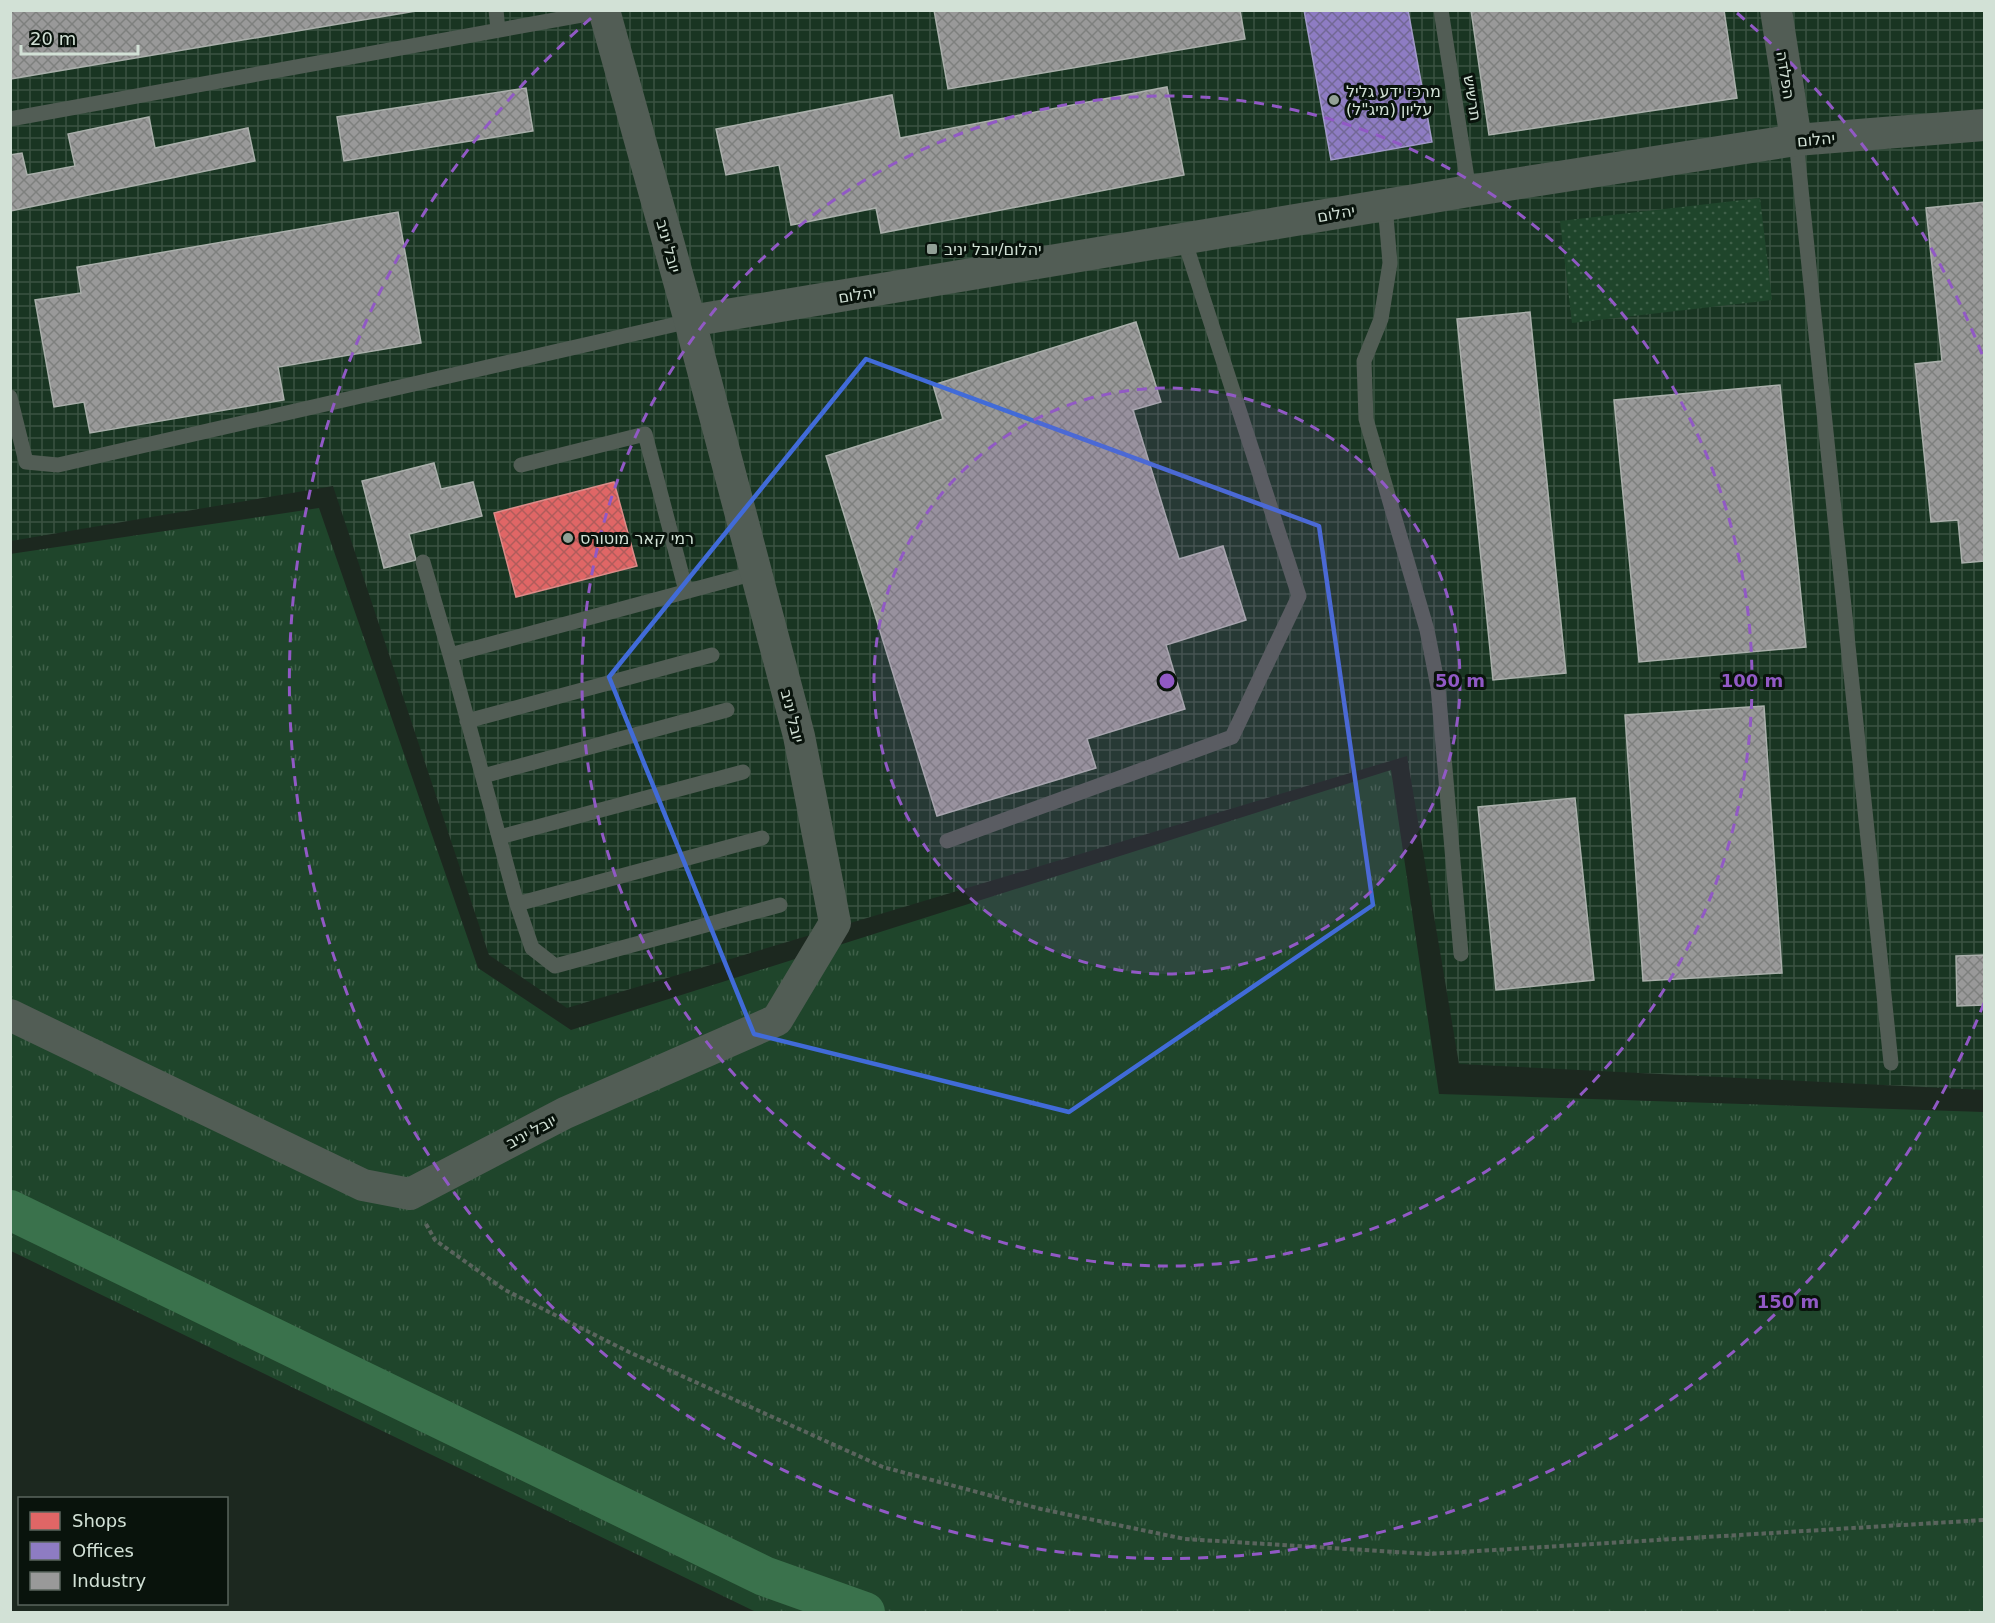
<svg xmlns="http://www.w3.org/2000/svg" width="1995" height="1623" viewBox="0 0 1995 1623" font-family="'DejaVu Sans',Heebo,sans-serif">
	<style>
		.industrial { fill: url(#industrial-grid) }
		.grass { fill: url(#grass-tufts) }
		.park { fill: url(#park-dots) }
		.shops { fill: url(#shops-cross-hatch); stroke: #dc8b88; stroke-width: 1.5 }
		.offices { fill: url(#offices-cross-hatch); stroke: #a29ac9; stroke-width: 1.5 }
		.industry { fill: url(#industry-cross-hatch); stroke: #aaafab; stroke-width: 1.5 }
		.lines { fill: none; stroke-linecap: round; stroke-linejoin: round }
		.canal { stroke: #3a724c; stroke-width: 40 }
		.path { stroke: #5a645d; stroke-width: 4; stroke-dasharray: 4.5 3; stroke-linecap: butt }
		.service { stroke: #525d55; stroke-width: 15 }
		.minor { stroke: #525d55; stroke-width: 32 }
		.marked { fill: none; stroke: #416bd8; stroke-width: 4.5; stroke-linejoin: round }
		.ring { fill: none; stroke: #9159c5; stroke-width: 3; stroke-dasharray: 10 8 }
		.poi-dot { fill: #92a096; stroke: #09130c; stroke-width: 2 }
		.labels { text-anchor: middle; stroke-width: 6; stroke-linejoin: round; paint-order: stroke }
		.street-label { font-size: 16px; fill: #d2e1d6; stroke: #09130c }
		.poi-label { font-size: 16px; fill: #d2e1d6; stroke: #09130c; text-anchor: start }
		.centre { fill: #9159c5; stroke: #09130c; stroke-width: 3 }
		.ring-label { font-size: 18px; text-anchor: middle; font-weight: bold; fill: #9159c5; stroke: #09130c; stroke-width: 6; stroke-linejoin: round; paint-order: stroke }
	</style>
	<defs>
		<pattern id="industrial-grid" width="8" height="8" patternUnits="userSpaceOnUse" patternTransform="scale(1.5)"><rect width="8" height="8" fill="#193522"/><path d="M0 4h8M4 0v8" fill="none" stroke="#3a5241"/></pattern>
		<pattern id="grass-tufts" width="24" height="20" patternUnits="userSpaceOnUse" patternTransform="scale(1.5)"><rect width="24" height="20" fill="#1f452b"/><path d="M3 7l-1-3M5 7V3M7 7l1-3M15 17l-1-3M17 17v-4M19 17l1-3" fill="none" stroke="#3f6049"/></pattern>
		<pattern id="park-dots" width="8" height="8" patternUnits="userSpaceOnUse" patternTransform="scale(1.5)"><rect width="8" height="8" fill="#1f452b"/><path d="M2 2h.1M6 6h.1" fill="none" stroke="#3f6049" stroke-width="1.8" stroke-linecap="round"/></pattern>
		<pattern id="shops-cross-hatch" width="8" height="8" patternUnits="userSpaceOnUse" patternTransform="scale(1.5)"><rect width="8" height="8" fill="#e06666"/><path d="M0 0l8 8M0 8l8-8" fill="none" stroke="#b05c5b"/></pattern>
		<pattern id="offices-cross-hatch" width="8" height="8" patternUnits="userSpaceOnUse" patternTransform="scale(1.5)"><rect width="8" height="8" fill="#8e7cc3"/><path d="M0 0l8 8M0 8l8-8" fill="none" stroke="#726895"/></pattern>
		<pattern id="industry-cross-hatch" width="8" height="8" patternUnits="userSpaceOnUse" patternTransform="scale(1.5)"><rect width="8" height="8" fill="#999"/><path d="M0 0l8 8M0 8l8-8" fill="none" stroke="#7e807e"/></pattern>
	</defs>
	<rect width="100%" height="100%" fill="#1c281f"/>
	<path class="industrial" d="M11,11h1973v1079l-525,-26 -52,-308 -840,252 -78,-53 -156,-469 -322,55z"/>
	<path class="grass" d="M319,508l159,460 93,62 820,-260 48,324 545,18v500h-1228l-745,-361 -1,-697z"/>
	<path class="park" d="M1760,198l12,102 -200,23 -12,-102z"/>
	<path class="shops" d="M614,482l23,84 -121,31 -22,-84z"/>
	<path class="offices" d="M1304,10h104l24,132 -101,18z"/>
	<path class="industry" d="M10,10h412l-412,69z
		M934,10h306l5,29 -297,50z
		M1471,10h253l13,88 -248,37z
		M1167,87l17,88 -303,58 -5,-25 -85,17 -12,-60 -53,10 -10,-46 176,-34 8,43z
		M526,88l7,43 -189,30 -7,-44z
		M149,117l6,31 93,-20 7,33 -245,50v-56l12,-2 5,22 48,-9 -7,-32z
		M1984,202v359l-22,2 -4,-43 -27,2 -16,-158 27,-3 -16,-153z
		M398,212l23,131 -143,24 6,33 -194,33 -6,-31 -30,5 -19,-107 46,-7 -4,-26z
		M1530,312l36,361 -73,7 -36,-361z
		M1136,322l25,80 -28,8 46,149 44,-13 23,74 -80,25 19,64 -98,30 9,29 -159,48 -111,-360 117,-37 -10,-34z
		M1780,385l26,262 -167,15 -25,-262z
		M434,463l7,26 32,-7 9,34 -73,18 7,26 -32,8 -22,-87z
		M1764,706l18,267 -139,8 -18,-266z
		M1575,798l19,182 -98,10 -18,-183z
		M1984,955v50l-27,1 -1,-50z"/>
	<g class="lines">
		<path class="canal" d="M10,1210l754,366 101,36"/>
		<path class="path" d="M426,1224l9,16 70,50 124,62 254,115 158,42 144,30 244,15 555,-34"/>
		<path class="service" d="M496,10l2,20
			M1441,10l28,181
			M10,119l594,-108
			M1796,140l95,923
			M1385,205l5,58 -9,56 -17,42 2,58 61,211 11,57 23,267
			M10,397l16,65 32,3 632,-144
			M521,465l124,-31 41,157
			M423,562l27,93 67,249 15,44 23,18 225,-61
			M450,655l305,-82
			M467,721l245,-66
			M483,776l244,-66
			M500,837l243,-65
			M947,841l285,-104 67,-141 -115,-357
			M517,904l245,-66"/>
		<path class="minor" d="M1776,10l20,130
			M690,321l779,-130 327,-51 188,-15
			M10,1015l353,170 47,9 155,-81 212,-93 58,-97 -36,-187 -109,-415 -86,-311"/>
	</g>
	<path class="marked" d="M866,359l453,167 54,379 -304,207 -315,-78 -145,-357z"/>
	<circle cx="1167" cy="681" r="293" fill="#9159c5" fill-opacity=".12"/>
	<g class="ring">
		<circle cx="1167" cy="681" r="293"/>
		<circle cx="1167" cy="681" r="585"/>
		<path d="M1984 1003A878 878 0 1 1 597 13M1737 13A878 878 0 0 1 1984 359"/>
	</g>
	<g class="poi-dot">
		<circle cx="1334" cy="100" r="6"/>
		<rect x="926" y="243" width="12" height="12" rx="3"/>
		<circle cx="568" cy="538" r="6"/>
	</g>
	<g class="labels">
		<g class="street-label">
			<text transform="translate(1786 75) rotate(81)" y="6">הפלדה</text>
			<text transform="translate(1473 98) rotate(81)" y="6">תרשיש</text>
			<text transform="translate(1816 139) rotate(-5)" y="6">יהלום</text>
			<text transform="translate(1336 213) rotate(-10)" y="6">יהלום</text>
			<text transform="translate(669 246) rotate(75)" y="6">יובל יניב</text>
			<text transform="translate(857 294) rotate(-9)" y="6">יהלום</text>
			<text transform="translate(793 716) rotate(76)" y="6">יובל יניב</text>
			<text transform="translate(531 1131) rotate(-28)" y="6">יובל יניב</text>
		</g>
		<g class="poi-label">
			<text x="1346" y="97">מרכז ידע גליל<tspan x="1346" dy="18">עליון (מיג"ל)</tspan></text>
			<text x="944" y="255">יהלום/יובל יניב</text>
			<text x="580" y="544">רמי קאר מוטורס</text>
		</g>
	</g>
	<circle cx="1167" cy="681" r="9" class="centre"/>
	<g class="ring-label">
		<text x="1460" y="687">50 m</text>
		<text x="1752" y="687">100 m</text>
		<text x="1788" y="1308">150 m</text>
	</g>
	<rect width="1995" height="1623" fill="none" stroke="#d2e1d6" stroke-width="24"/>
	<rect x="18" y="1497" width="210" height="108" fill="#09130c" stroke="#59655d" stroke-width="1.5"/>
	<rect x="30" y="1512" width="30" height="18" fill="#e06666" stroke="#59655d" stroke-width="1.5"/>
	<text x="72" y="1527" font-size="18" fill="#d2e1d6">Shops</text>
	<rect x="30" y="1542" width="30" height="18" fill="#8e7cc3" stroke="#59655d" stroke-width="1.5"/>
	<text x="72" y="1557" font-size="18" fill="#d2e1d6">Offices</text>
	<rect x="30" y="1572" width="30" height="18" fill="#999999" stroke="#59655d" stroke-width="1.5"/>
	<text x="72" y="1587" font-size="18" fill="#d2e1d6">Industry</text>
	<path d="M21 45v9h117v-9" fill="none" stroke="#d2e1d6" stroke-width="3"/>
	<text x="30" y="45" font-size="18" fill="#d2e1d6" stroke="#09130c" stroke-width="4.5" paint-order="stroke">20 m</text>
</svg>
